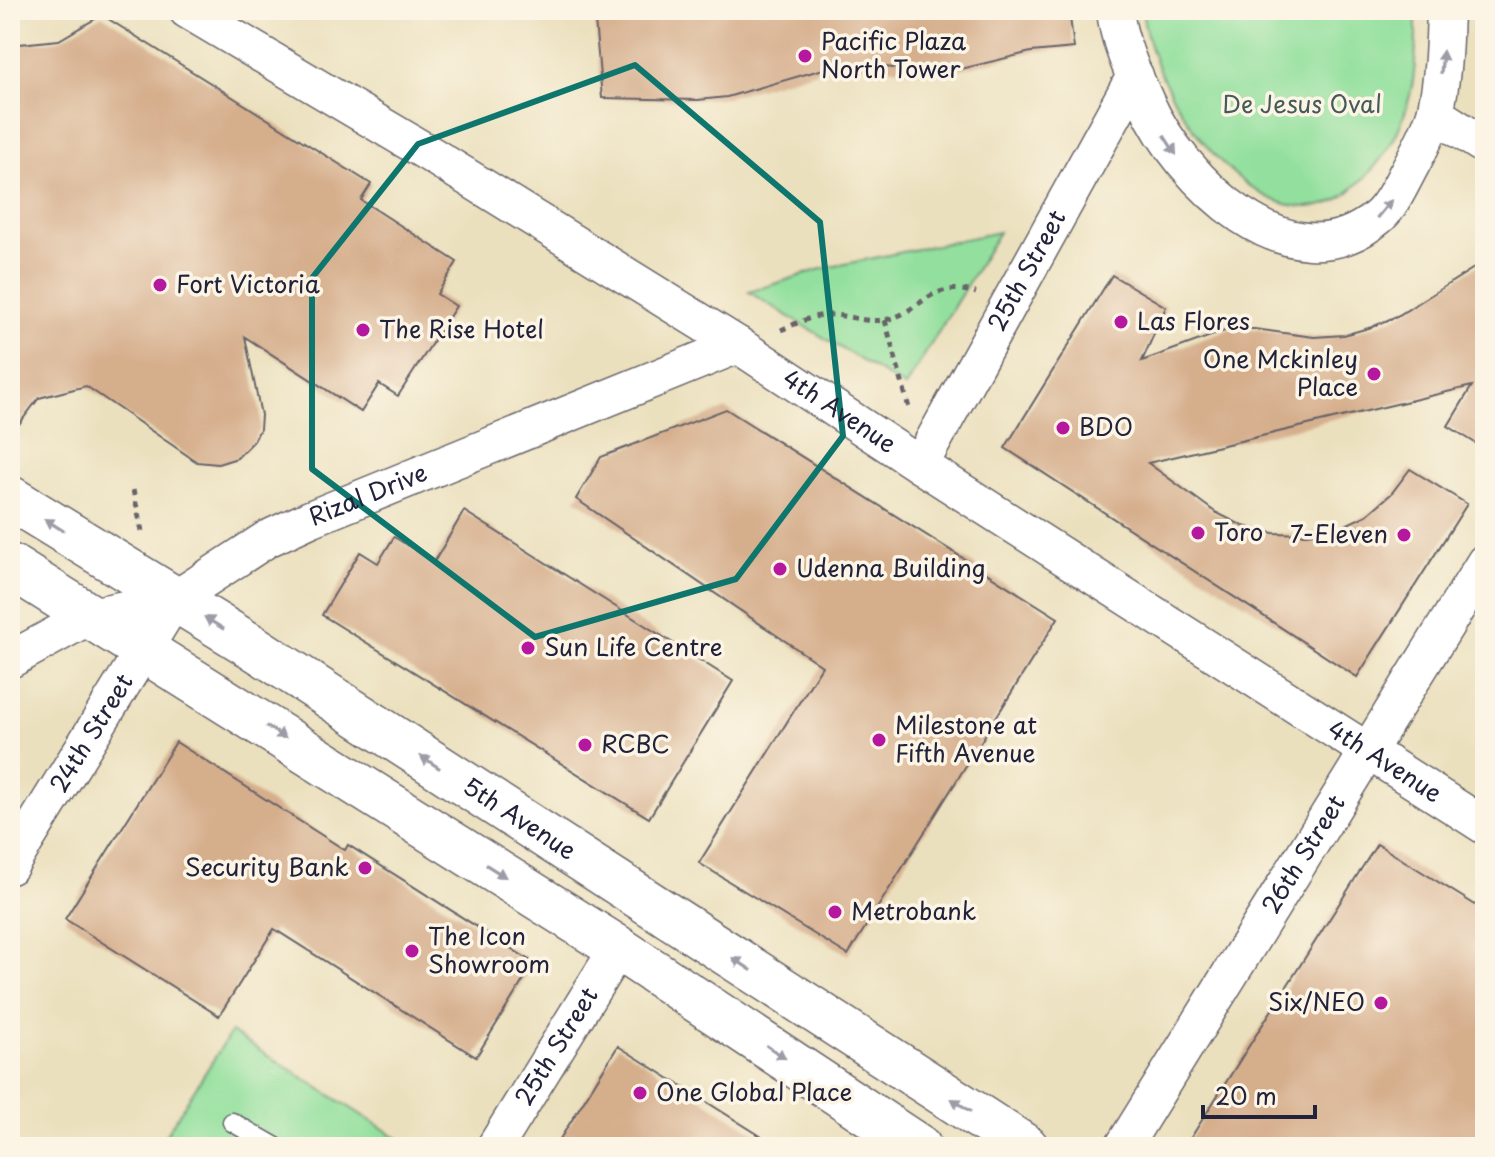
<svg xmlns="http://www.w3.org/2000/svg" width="1495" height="1157" viewBox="0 0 1495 1157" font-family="'Playpen Sans',sans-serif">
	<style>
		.green { fill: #93e09e; stroke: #5a816c; stroke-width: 2 }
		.building { fill: #d5ae8c }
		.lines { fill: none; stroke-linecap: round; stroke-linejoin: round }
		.lane-casing { stroke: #686469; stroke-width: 21 }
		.street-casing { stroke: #686469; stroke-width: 39 }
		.secondary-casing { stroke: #686469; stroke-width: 47 }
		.path { stroke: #686469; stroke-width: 5; stroke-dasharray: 6 6; stroke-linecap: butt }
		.lane { stroke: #fff; stroke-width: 18 }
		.street { stroke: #fff; stroke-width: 36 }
		.secondary { stroke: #fff; stroke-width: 44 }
		.oneway { fill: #9c9ca7 }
		.marked { fill: none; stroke: #0f766e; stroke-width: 6; stroke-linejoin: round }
		.poi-dot { fill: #b5179e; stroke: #fcf5e5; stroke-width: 3 }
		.labels { text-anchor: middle; stroke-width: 7; stroke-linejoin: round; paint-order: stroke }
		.poi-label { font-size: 24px; fill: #22223b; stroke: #fcf5e5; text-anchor: start }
		.park-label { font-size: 24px; fill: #445b59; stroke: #fcf5e5 }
		.street-label { font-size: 24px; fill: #22223b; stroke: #fcf5e5 }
	</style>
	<rect width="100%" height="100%" fill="#fcf5e5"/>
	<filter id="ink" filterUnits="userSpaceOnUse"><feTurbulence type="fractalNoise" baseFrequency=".0125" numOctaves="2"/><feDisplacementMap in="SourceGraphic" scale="16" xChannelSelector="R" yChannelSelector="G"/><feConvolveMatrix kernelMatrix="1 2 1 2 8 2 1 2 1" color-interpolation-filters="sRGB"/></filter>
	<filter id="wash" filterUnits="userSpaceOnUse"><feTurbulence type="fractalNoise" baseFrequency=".006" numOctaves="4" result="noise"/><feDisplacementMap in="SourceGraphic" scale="32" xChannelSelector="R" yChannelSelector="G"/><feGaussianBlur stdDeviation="1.8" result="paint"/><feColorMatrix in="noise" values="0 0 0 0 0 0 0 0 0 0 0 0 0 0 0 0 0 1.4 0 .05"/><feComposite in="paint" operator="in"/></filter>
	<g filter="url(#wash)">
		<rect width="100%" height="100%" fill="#ebe0be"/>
		<path class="green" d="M1142,10h274c0,28 1,58 -6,85 -7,30 -22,59 -43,80 -11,11 -25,25 -39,29 -56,16 -107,-37 -136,-77 -24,-34 -45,-75 -50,-117z
			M999,232l-94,155 -156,-95 72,-23z
			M231,1032l181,115h-254z"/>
		<g id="blocks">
			<path class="building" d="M594,10h475l5,38 -43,4 -74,18 -37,2 -48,-7 -29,1 -23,4 -93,27 -29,3 -96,-2z
				M102,15l269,169 -10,16 96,62 -20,32 19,12 -58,90 -19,-12 -18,28 -116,-75 16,78 -1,14 -6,12 -17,17 -19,6 -21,-2 -111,-76 -47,12 -29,38v-391l49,-5z
				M1485,261v188l-37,-23 24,-40 -324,77 67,49 28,14 30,7 34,1 32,-6 28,-13 24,-21 19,-25 57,35 -110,173 -352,-229 107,-173 54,32 -24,54 88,-32h24l60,8 30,-2 28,-8 27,-12z
				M726,409l332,209 -210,337 -149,-92 123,-197 -246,-167 25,-42z
				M464,511l269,170 -84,137 -327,-203 38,-63 18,11 16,-26 40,25z
				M176,742l169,108 3,-5 186,118 -58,94 -202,-128 -55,87 -154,-97z
				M1377,844l108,67v236h-300z
				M618,1046l160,101h-223z"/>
		</g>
	</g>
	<g filter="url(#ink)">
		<use href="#blocks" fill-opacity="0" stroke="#686469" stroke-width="2"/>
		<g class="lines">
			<defs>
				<path id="lane" d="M232,1122l44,25"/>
				<g id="street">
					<path id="s1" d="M187,10l246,146 305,189 182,120 565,361"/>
					<path d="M1115,10c3,31 18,63 31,92 34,76 144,188 231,116 13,-10 22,-30 30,-45 10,-19 22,-40 28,-60 8,-33 9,-69 10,-103"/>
					<path d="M1435,114l50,32"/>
					<path id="s2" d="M920,465l215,-389"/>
					<path id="s3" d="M10,660l80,-44 85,-17 92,-60 43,-20 428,-174"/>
					<path id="s4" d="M10,866l165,-267"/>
					<path id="s5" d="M495,1147l123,-199"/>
					<path id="s6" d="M1123,1147l362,-585"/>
				</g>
				<g id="secondary">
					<path id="s7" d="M10,498l243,149 773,500"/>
					<path d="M10,566l608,382 301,199"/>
				</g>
			</defs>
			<use href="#lane" class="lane-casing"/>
			<use href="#street" class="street-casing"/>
			<use href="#secondary" class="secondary-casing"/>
			<path class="path" d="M885,320l24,88
				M781,330c14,-6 32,-15 47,-15 17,-1 37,8 56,5 35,-5 45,-42 92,-27
				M133,490l9,41"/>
			<use href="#lane" class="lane"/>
			<use href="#street" class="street"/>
			<use href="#secondary" class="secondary"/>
		</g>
		<defs><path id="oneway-solid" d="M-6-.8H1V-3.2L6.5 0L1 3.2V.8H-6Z" transform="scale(2)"/></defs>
		<g class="oneway">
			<use href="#oneway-solid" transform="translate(1442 62) rotate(-85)"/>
			<use href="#oneway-solid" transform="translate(1170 145) rotate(57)"/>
			<use href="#oneway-solid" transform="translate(1384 209) rotate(-51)"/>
			<use href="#oneway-solid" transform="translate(54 525) rotate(-148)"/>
			<use href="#oneway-solid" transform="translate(214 623) rotate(-148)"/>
			<use href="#oneway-solid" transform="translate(276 732) rotate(32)"/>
			<use href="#oneway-solid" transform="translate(430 762) rotate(-147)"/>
			<use href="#oneway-solid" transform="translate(496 871) rotate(32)"/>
			<use href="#oneway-solid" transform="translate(742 964) rotate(-147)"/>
			<use href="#oneway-solid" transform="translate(776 1052) rotate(34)"/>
			<use href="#oneway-solid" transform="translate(961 1105) rotate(-147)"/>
		</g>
	</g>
	<path class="marked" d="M635,65l185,157 23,214 -107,143 -201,58 -223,-168v-191l106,-134z"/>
	<g class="poi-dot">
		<circle cx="805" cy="56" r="8"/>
		<circle cx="160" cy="285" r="8"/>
		<circle cx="1121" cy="322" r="8"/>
		<circle cx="363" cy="330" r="8"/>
		<circle cx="1374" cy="374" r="8"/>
		<circle cx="1063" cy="428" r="8"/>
		<circle cx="1198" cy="533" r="8"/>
		<circle cx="1404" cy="535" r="8"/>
		<circle cx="780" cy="569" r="8"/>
		<circle cx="528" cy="648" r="8"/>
		<circle cx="879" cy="740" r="8"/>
		<circle cx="585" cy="745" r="8"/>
		<circle cx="365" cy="868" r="8"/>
		<circle cx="835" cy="912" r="8"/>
		<circle cx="412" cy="951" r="8"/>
		<circle cx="1381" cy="1003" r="8"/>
		<circle cx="640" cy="1093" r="8"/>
	</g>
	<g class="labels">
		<g class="poi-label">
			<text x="821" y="50">Pacific Plaza<tspan x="821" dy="28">North Tower</tspan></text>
			<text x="176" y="293">Fort Victoria</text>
			<text x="1137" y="330">Las Flores</text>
			<text x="379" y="338">The Rise Hotel</text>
			<text x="1358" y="368" text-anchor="end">One Mckinley<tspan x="1358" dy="28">Place</tspan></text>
			<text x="1079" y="436">BDO</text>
			<text x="1214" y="541">Toro</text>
			<text x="1388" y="543" text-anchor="end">7-Eleven</text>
			<text x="796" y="577">Udenna Building</text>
			<text x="544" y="656">Sun Life Centre</text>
			<text x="895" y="734">Milestone at<tspan x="895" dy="28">Fifth Avenue</tspan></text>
			<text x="601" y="753">RCBC</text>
			<text x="349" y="876" text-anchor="end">Security Bank</text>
			<text x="851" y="920">Metrobank</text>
			<text x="428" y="945">The Icon<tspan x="428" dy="28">Showroom</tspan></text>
			<text x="1365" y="1011" text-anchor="end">Six/NEO</text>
			<text x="656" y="1101">One Global Place</text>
		</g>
		<g class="park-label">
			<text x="1302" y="113">De Jesus Oval</text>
		</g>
		<g class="street-label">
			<text dy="8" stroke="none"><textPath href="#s2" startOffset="222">25th Street</textPath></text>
			<text dy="8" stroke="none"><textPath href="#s1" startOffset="766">4th Avenue</textPath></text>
			<text dy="8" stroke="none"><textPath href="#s3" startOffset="398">Rizal Drive</textPath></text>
			<text dy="8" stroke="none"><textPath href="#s4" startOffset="156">24th Street</textPath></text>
			<text dy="8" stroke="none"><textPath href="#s1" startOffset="1414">4th Avenue</textPath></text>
			<text dy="8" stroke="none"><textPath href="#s7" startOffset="602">5th Avenue</textPath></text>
			<text dy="8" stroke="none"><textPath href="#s6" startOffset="344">26th Street</textPath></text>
			<text dy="8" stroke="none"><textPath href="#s5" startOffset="118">25th Street</textPath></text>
		</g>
	</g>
	<rect width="1495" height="1157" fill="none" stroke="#fcf5e5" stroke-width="40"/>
	<path d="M1203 1105v12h112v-12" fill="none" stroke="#22223b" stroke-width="4"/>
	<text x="1215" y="1105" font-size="24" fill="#22223b" stroke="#fcf5e5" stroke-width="6" paint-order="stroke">20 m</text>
</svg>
